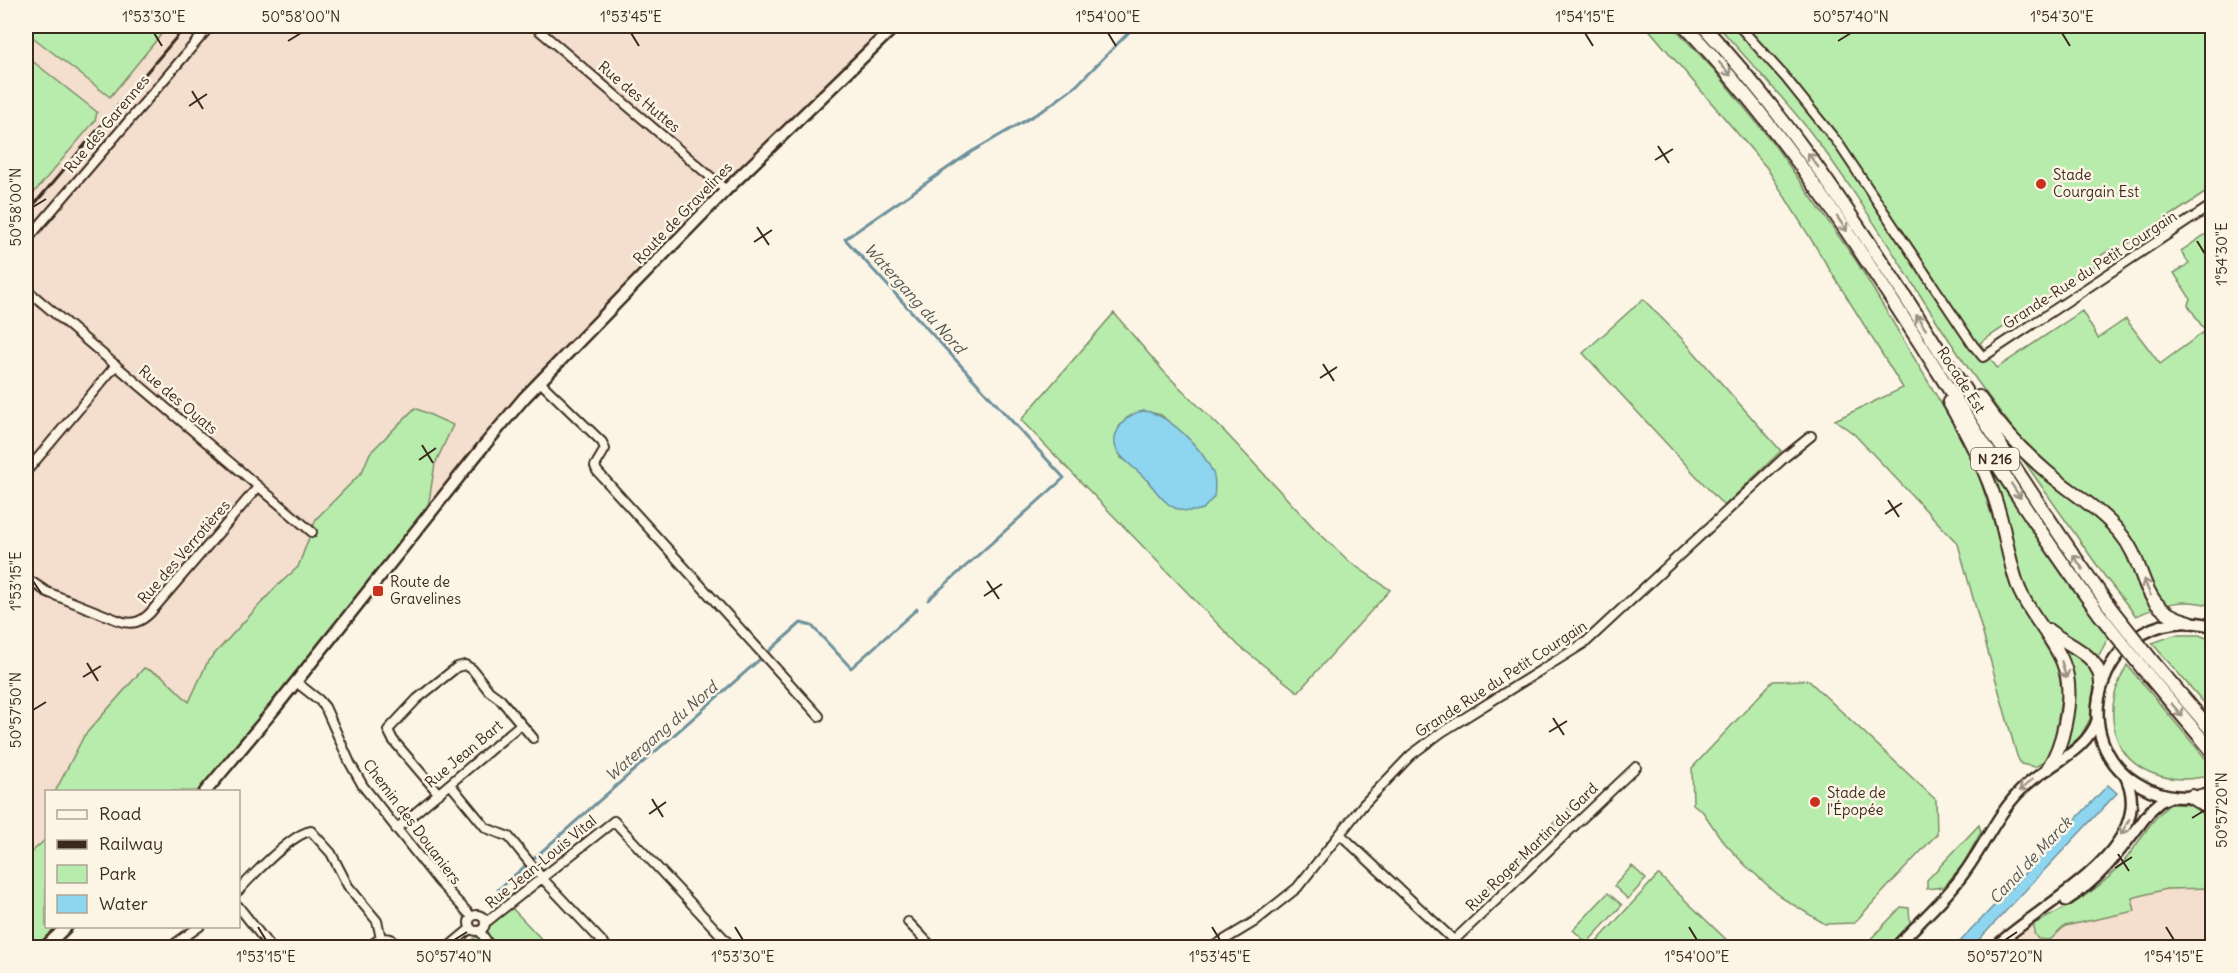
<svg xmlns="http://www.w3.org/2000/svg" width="2238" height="973" viewBox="0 0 2238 973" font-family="Delius,sans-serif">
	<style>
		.built { fill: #f4decd }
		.green { fill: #b8ecad; stroke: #7a8b66; stroke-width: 1.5; fill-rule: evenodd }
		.water { fill: #8ed6f0; stroke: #6d919c; stroke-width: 1.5 }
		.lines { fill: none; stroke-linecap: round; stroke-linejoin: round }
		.stream { stroke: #6d919c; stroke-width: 3 }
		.minor-casing { stroke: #3b2a1e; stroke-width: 12 }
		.tertiary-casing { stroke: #3b2a1e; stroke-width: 14 }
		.secondary-casing { stroke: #3b2a1e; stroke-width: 15 }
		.trunk-casing { stroke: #3b2a1e; stroke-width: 16 }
		.motorway-casing { stroke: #3b2a1e; stroke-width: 18 }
		.minor { stroke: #fcf5e5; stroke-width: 8 }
		.tertiary { stroke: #fcf5e5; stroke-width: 9 }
		.secondary { stroke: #fcf5e5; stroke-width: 10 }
		.trunk { stroke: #fcf5e5; stroke-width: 12 }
		.motorway { stroke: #fcf5e5; stroke-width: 14 }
		.rail { stroke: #3b2a1e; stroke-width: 3 }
		.trunk-bridge-casing { stroke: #3b2a1e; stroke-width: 16; stroke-linecap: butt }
		.trunk-bridge { stroke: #fcf5e5; stroke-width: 12 }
		.oneway { stroke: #9c9082 }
		.ticks { fill: none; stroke: #3b2a1e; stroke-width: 2 }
		.poi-dot { fill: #c8321e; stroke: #fcf5e5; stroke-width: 2 }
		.labels { text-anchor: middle; stroke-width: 5; stroke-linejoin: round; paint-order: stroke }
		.shield { fill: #fcf5e5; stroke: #75675a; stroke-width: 1.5 }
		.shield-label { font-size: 14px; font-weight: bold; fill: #3b2a1e }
		.street-label { font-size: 15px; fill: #3b2a1e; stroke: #fcf5e5 }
		.poi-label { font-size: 15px; fill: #3b2a1e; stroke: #fcf5e5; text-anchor: start }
		.water-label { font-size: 16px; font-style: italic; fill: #505552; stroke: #fcf5e5 }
		.neatline { fill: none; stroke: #3b2a1e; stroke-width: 2 }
		.ticks-label { font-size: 15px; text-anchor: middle; fill: #3b2a1e }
	</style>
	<rect width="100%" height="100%" fill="#fcf5e5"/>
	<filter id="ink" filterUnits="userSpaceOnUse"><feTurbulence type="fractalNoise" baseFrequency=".0167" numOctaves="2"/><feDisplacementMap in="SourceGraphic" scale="12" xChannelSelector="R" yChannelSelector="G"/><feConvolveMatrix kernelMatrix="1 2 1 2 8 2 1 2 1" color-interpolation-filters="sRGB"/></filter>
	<g filter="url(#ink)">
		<path class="built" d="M26,26h865l-213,202 -149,155 -224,268 -124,140 -135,1v133l-20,20z
			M2212,888v59l-203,1 22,-23 135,-36z"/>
		<path class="green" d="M26,26h142l-58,71 -84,-65z
			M1646,26h27l42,45 58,72 84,119 97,163 23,45 17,53 18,68 45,74 5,27 -6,39 -7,24 -5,7 -9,5 -14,-3 -4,-8 -59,-212 -104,-110 -19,-14 68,-32 -136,-220z
			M1718,26h494l-1,163 -92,61 -8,-1 -12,8 -3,8 -116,78 17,25 85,-57 16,27 28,-19 34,45 45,-33 -17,-26 2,-7 -16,-25 15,-9 -8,-13 31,-21v376c-29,-9 -48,-2 -76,10l-30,-38 -92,-131 1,-16c-77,-95 -132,-206 -207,-302 -29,-36 -60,-69 -90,-103z
			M26,56l71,56 -2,9 -69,81z
			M1643,299l43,44 95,108 -57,55 -141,-153z
			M1114,313l51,60 60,59 90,97 35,33 40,28 -92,102 -59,-46 -218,-226zM1144,411l17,4 28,25 14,69c-42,11 -51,-37 -82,-51l-2,-31 8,-9z
			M415,408l38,17 -18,39 -7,43 -201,252 -30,32 -142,1 29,-56 60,-68 18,8 27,26 19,-41 67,-73 23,-21 18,-48 46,-47 8,-19z
			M1981,454l127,184 -10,19 -44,-26 -30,-38z
			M2175,635h24l13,5v72l-60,-69z
			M2058,646l8,2 25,17 4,13 -5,41 -10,18 -16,13 9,-61z
			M2127,665l85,101v8c-38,14 -91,-1 -98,-47 -4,-23 2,-42 13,-62z
			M1808,680l128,120 1,34 -83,89 -29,1 -43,-26 -37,-33 -23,-25 -19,-28 -10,-8 -1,-36 81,-87z
			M1590,788l2,2 -110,105 -2,-2z
			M2170,804l27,1 15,11v72l-46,1 -34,9 3,13 -70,15 -15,14 -12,-1 -4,-6v-9c30,-15 60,-30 84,-56 20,-20 28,-45 52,-64z
			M1979,825l2,7 -19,34 -19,21 -16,2v-9z
			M46,839v87l14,1 -23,20h-11v-90z
			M1632,866l14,13 -18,20 -14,-13z
			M1658,875h1l75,72h-142z
			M1608,893l14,12 -35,38 -14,-13z
			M511,907l38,40 -86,1z
			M1901,907l8,1 1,15 -23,24h-24z"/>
		<path class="water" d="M1144,411c25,3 59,38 69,62 3,7 2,16 1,24l-11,12c-9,3 -19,3 -28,-1 -12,-5 -20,-19 -29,-29 -16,-17 -44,-28 -25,-54 6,-8 13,-13 23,-14z
			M2108,785l9,8 -145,154h-17z"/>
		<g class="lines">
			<path class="stream" d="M928,600l136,-122 -219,-239 126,-87 74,-43 31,-23 59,-60
				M498,890l303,-267 11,3 39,42 66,-59"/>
			<defs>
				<path id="minor" d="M534,26l192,164
					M1739,26l46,51 53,66 135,202 10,12 229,-152
					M26,241l184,-215
					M26,289l286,243
					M540,382l62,60 3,7 -10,17 2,5 222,245
					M26,472l90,-107
					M26,578l21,14 73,29c13,4 21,1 30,-8l108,-126
					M296,682l23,18 6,7 25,56 13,23 76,96 33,35
					M450,784l36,44 23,9 33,41 66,70
					M439,794l-46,-54 -5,-10 29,-31 40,-32 8,-2 7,4 17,22 11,8 33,39
					M396,829l125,-105
					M1340,834l122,114
					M238,891c14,-15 55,-58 73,-60l20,22 17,33 29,35 4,17
					M238,906l33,42
					M469 923a8 8 0 1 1 16 0a8 8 0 1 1-16 0Z
					M908,922l25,26
					M485,923l129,-102 119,127
					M480,931l11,17
					M169,948l31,-22
					M368,948c8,-7 13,-12 23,-9l8,9
					M447,948l24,-20
					M1211,948l43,-26 43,-34 66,-83 48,-50 31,-23 144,-90 199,-185 26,-21
					M1446,948l190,-181"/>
				<path id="tertiary" d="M2066,901c39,-25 58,-56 85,-91l9,-8 13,-6
					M1895,948c24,-26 52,-50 72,-79 19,-27 31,-56 55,-80 24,-24 65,-36 76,-71
					M1994,948c41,-42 172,-101 129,-176"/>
				<path id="secondary" d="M2212,626c-106,-29 -162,120 -62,164 20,8 42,9 62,3
					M205,792l71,-85 206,-259 42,-50 202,-208 169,-164
					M44,948l23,-22"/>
				<path id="trunk" d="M1685,26c166,175 272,396 415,589
					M1703,26c77,82 139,175 201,269 68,106 135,213 208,315
					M1979,397c19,28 42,53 68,75 24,20 53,37 73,61 30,35 16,76 70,89
					M1949,402c19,34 38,69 49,107 8,26 11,54 21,80 13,31 41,54 48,87 5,27 -4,70 -19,92
					M2048,630c20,16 54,25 53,55
					M2154,663l58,68
					M2143,669l69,82"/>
				<path id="motorway" d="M2192,797l20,12"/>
			</defs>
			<use href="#minor" class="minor-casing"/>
			<use href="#tertiary" class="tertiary-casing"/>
			<use href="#secondary" class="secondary-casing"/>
			<use href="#trunk" class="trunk-casing"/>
			<use href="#motorway" class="motorway-casing"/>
			<use href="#minor" class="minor"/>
			<use href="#tertiary" class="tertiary"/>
			<use href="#secondary" class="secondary"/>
			<use href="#trunk" class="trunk"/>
			<use href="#motorway" class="motorway"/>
			<path class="rail" d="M26,214l160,-188"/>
			<defs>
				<path id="trunk-bridge" d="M2112,610l42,53
					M2100,615l43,54"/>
			</defs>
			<use href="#trunk-bridge" class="trunk-bridge-casing"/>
			<use href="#trunk-bridge" class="trunk-bridge"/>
		</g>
		<defs><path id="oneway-shaft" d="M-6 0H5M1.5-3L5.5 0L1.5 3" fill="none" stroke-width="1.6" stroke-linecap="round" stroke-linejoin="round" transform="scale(1.5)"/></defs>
		<g class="oneway">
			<use href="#oneway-shaft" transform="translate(1725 69) rotate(49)"/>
			<use href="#oneway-shaft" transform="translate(1813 160) rotate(-126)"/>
			<use href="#oneway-shaft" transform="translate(1842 224) rotate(56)"/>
			<use href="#oneway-shaft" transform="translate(1921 322) rotate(-123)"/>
			<use href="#oneway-shaft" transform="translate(2016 491) rotate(57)"/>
			<use href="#oneway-shaft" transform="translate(2078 562) rotate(-124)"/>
			<use href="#oneway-shaft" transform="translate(2147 587) rotate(-113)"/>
			<use href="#oneway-shaft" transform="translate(2064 670) rotate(74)"/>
			<use href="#oneway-shaft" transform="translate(2177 710) rotate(49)"/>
			<use href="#oneway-shaft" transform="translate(2026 785) rotate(138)"/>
			<use href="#oneway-shaft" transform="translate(2125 827) rotate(118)"/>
		</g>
	</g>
	<path class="ticks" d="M154,33l8,13M631,33l8,13M1108,33l8,13M1585,33l8,13M2062,33l8,13M288,41l13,-8M1838,41l13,-8M192,91l11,18M189,106l18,-12M1658,146l11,17M1655,160l18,-11M33,207l13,-8M757,227l12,18M2197,241l8,13M754,242l18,-12M1323,364l11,17M1320,378l17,-11M422,445l11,18M419,460l17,-12M1888,500l11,17M1885,514l17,-11M33,581l8,12M987,581l12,18M984,596l18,-12M87,663l11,18M83,677l18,-11M33,710l13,-8M1553,718l11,17M1549,732l18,-11M652,799l11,18M649,814l17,-12M2192,818l13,-8M2118,854l11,17M2115,868l17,-11M258,927l8,13M735,927l8,13M1212,927l8,13M1689,927l8,13M2166,927l8,13M454,940l13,-8M2005,940l12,-8"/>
	<g class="poi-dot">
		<circle cx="2041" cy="184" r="6"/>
		<rect x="372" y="585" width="12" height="12" rx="3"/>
		<circle cx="1815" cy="802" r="6"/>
	</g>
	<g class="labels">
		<rect class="shield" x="1971" y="448" width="48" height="22" rx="4.5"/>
		<g class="shield-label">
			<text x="1995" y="464">N 216</text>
		</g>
		<g class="street-label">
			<text transform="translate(639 97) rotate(40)" y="5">Rue des Huttes</text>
			<text transform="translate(107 124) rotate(-50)" y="5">Rue des Garennes</text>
			<text transform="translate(683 213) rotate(-46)" y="5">Route de Gravelines</text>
			<text transform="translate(2090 270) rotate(-33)" y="5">Grande-Rue du Petit Courgain</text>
			<text transform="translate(1961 380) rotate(57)" y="5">Rocade Est</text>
			<text transform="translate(178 400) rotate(40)" y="5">Rue des Oyats</text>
			<text transform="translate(184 552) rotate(-49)" y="5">Rue des Verrotières</text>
			<text transform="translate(1501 679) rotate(-33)" y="5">Grande Rue du Petit Courgain</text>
			<text transform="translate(464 754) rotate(-40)" y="5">Rue Jean Bart</text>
			<text transform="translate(412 822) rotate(53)" y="5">Chemin des Douaniers</text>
			<text transform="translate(1532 847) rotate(-44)" y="5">Rue Roger Martin du Gard</text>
			<text transform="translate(541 862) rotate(-39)" y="5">Rue Jean-Louis Vital</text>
		</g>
		<g class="poi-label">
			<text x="2053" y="180">Stade<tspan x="2053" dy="17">Courgain Est</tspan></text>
			<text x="390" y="587">Route de<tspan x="390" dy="17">Gravelines</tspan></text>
			<text x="1827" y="798">Stade de<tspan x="1827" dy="17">l'Épopée</tspan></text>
		</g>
		<g class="water-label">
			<text transform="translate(915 298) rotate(48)" y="6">Watergang du Nord</text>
			<text transform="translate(661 731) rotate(-41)" y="6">Watergang du Nord</text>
			<text transform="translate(2030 860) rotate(-47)" y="6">Canal de Marck</text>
		</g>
	</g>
	<rect width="2238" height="973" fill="none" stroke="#fcf5e5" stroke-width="66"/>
	<rect x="45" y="790" width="195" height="138" fill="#fcf5e5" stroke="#afa495" stroke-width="1.5"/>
	<rect x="57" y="810" width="30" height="9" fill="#fcf5e5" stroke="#afa495" stroke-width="1.5"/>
	<text x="99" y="820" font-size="18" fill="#3b2a1e">Road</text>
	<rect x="57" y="840" width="30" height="9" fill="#3b2a1e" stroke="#afa495" stroke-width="1.5"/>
	<text x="99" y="850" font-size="18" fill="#3b2a1e">Railway</text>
	<rect x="57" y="865" width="30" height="18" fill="#b8ecad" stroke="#afa495" stroke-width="1.5"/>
	<text x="99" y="880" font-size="18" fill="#3b2a1e">Park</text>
	<rect x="57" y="895" width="30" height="18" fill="#8ed6f0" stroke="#afa495" stroke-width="1.5"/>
	<text x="99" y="910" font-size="18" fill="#3b2a1e">Water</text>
	<rect x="33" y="33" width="2172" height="907" class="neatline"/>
	<g class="ticks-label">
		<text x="154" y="22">1°53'30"E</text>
		<text x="301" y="22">50°58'00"N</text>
		<text x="631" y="22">1°53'45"E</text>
		<text x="1108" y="22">1°54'00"E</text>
		<text x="1585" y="22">1°54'15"E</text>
		<text x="1851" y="22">50°57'40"N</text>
		<text x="2062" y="22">1°54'30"E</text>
		<text transform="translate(16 207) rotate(-90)" y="5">50°58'00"N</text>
		<text transform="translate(2222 254) rotate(-90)" y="5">1°54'30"E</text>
		<text transform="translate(16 581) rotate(-90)" y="5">1°53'15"E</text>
		<text transform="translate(16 710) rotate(-90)" y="5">50°57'50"N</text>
		<text transform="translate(2222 810) rotate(-90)" y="5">50°57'20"N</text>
		<text x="266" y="962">1°53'15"E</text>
		<text x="454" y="962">50°57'40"N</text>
		<text x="743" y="962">1°53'30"E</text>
		<text x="1220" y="962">1°53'45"E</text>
		<text x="1697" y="962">1°54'00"E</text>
		<text x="2005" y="962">50°57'20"N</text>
		<text x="2174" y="962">1°54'15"E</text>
	</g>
</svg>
